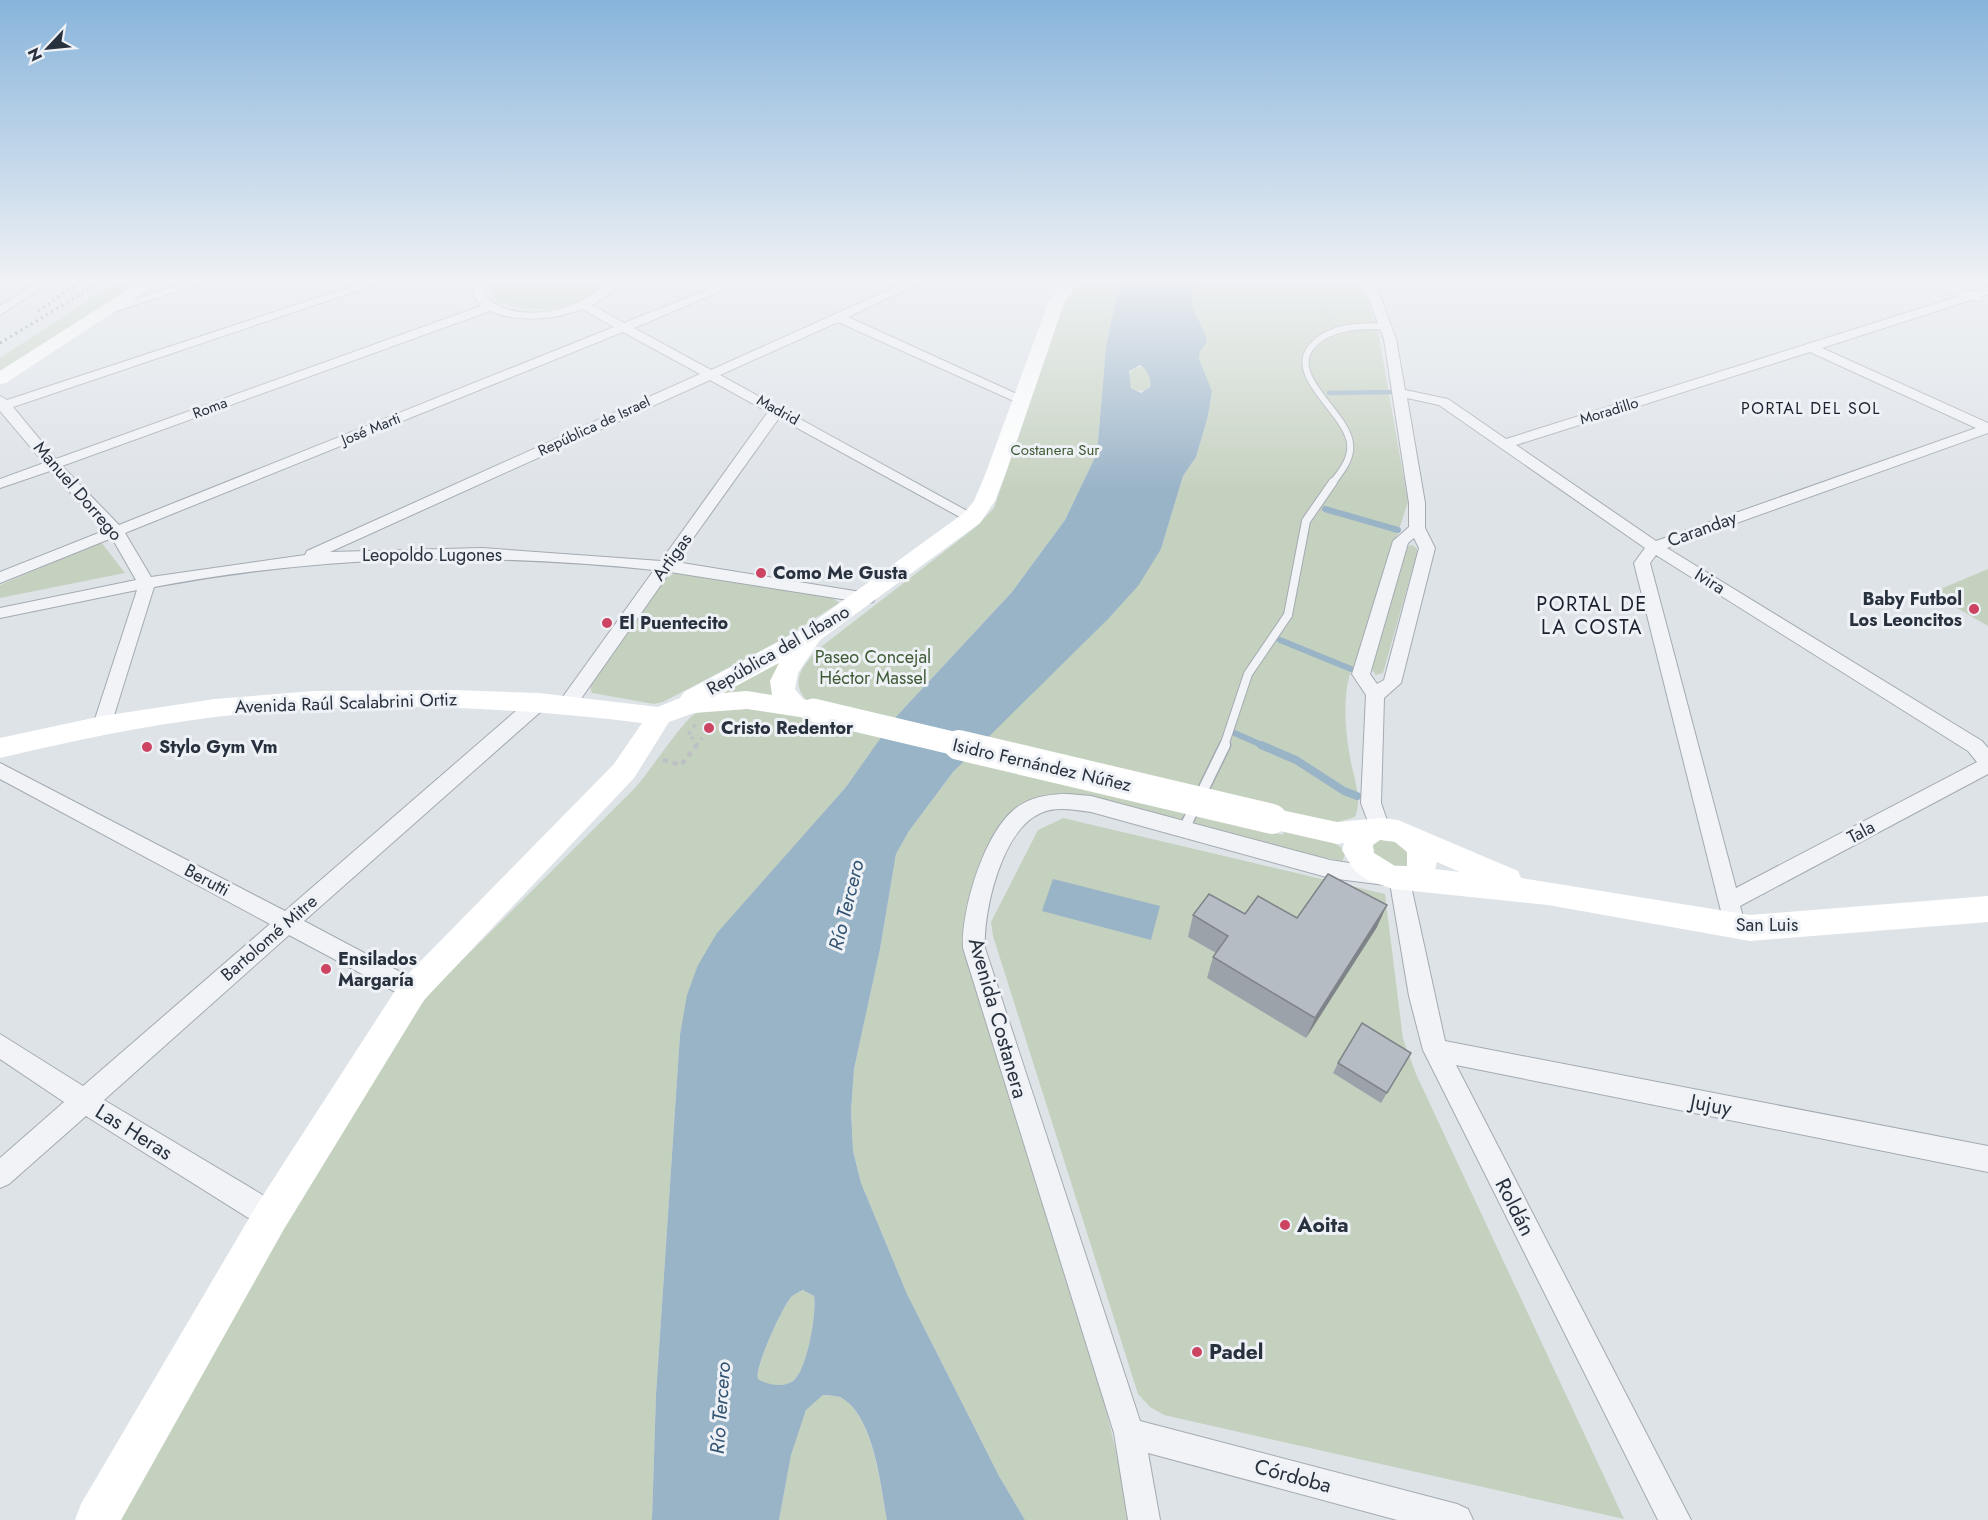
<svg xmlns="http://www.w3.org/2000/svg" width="1988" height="1520" viewBox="0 0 1988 1520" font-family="Jost,sans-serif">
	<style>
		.green { fill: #c5d1bf }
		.water { fill: #99b3c7; fill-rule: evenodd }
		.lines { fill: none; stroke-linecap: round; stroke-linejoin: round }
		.stream-far2 { stroke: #99b3c7; stroke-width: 4.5 }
		.stream-far1 { stroke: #99b3c7; stroke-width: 6 }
		.stream { stroke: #99b3c7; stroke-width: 8 }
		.lane-far2-casing { stroke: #a4aab2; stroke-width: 8 }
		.lane-far1-casing { stroke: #a4aab2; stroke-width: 10 }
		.lane-casing { stroke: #a4aab2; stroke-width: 13 }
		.street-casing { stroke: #a4aab2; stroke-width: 2 }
		.path-far2 { stroke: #bdc1c6; stroke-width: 2; stroke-dasharray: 3 3; stroke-linecap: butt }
		.path-far1 { stroke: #bdc1c6; stroke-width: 3; stroke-dasharray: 4 4; stroke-linecap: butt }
		.path { stroke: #bdc1c6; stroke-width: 4.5; stroke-dasharray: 5 5; stroke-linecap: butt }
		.lane-far2 { stroke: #f1f3f6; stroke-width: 6 }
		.lane-far1 { stroke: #f1f3f6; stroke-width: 8 }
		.lane { stroke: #f1f3f6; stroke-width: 10 }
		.street { fill: #f1f3f6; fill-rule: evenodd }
		.secondary { fill: #fff; fill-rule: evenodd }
		.rail { stroke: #788391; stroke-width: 3; stroke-dasharray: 2 4; stroke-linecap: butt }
		.secondary-bridge-far1 { stroke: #fff; stroke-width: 23 }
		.secondary-bridge { stroke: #fff; stroke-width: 30 }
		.wall { fill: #9ca2a9 }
		.shaded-wall { fill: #7f8489 }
		.building { fill: #b5bcc4; stroke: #7f8489; stroke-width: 1.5 }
		.poi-dot { fill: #cc4462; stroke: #eef1f5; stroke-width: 2 }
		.labels { text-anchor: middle; stroke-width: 6; stroke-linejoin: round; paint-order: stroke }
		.far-street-label { font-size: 15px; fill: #28313e; stroke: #eef1f5 }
		.far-park-label { font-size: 15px; fill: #3f5a35; stroke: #eef1f5 }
		.far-neighbourhood-label { font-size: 16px; letter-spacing: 1.5px; fill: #1a222f; stroke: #eef1f5 }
		.street-label { font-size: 18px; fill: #28313e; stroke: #eef1f5 }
		.poi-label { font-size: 18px; font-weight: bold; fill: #28313e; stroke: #eef1f5; text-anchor: start }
		.park-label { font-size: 18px; fill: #3f5a35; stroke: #eef1f5 }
		.neighbourhood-label { font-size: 20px; letter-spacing: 1.5px; fill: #1a222f; stroke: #eef1f5 }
		.water-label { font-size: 20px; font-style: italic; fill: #325372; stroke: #eef1f5 }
		.near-street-label { font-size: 21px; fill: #28313e; stroke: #eef1f5 }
		.near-poi-label { font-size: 21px; font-weight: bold; fill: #28313e; stroke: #eef1f5; text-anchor: start }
	</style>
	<rect width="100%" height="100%" fill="#dee3e8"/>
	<path class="green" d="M120,280h23l-143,91v-13z
		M498,280h107c-14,32 -88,37 -112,17l-2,-8z
		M1081,280h44l-9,19 -10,48 -9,106 -32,67 -53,72 -118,127 -87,-18c-18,-19 -4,-35 10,-51l159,-123 18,-19 70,-204z
		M1204,280h156l17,46 31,176 -52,159c-15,23 -11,69 -6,96 3,19 13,41 5,60l-17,5 -51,-3 -19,12 15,4 2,-9 51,18 7,5 2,6 -3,6 -306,-62 -63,92 -6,16 -2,22c59,195 127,390 165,591h-105l-26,-44 -92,-182 -46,-111 -8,-32 -2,-40 3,-42 26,-120 16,-95 13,-23 44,-59 208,-223 22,-73 13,-19 12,-41 4,-25 -13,-32 1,-8 7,-8c-1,-21 -23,-34 -13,-56z
		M1128 379a12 12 0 1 1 24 0a12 12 0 1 1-24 0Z
		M101,542l24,31 -125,25v-13z
		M1413,545l5,5 -35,123 -7,2 -5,-6 36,-123z
		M1988,569v57l-57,-33z
		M684,572l149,26 6,5 -58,37 -118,62 -9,2 -62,-11 -3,-9 75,-104 9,-6z
		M792,652l-15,44 -54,-3 1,-3z
		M728,708l58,3 22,9 76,14 -38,53 -129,147 -37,101 -24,360 -4,125h-533l163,-293 134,-215 15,-21 204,-203c12,-13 50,-70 60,-74 9,-5 23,-5 33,-6z
		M1063,818l322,76 18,145 13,35 208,445 -460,-104 -14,-8 -12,-13 -145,-458 -2,-14 47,-92z
		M1389,839l19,9 -1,18 -27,-1 -12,-20 6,-5z
		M804,1290l10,6c3,16 -7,75 -21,85 -9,7 -26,4 -35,-1 -4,-12 24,-72 33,-83 3,-3 8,-5 13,-7z
		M823,1395c5,1 14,0 19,3 31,18 39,89 45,122h-108l12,-66 15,-44z"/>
	<path class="water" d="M1125,280h79l-10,7c-10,22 12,36 13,56l-7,8 -1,8 13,32 -4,25 -12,41 -13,19 -22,73 -23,37 -30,33 -155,153 -44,59 -13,23 -16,95 -26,120 -3,42 2,40 8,32 46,111 92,182 26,44h-138c-6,-33 -13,-103 -45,-122 -5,-3 -13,-2 -19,-3l-17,15 -15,45 -12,65h-127l4,-125 24,-360 7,-40 11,-30 19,-32 129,-146 48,-68 118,-127 53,-72 32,-67 9,-106 10,-48zM1140,365c7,4 12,14 10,22l-9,6 -10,-5 -2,-17zM803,1290l11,6c3,16 -7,75 -21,85 -9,7 -26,4 -35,-2 -4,-11 24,-71 33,-82 3,-3 8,-5 12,-7z
		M1053,879l107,27 -9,34 -109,-29z"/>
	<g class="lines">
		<path class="stream-far2" d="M1329,393l62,-1"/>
		<path class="stream-far1" d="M1325,509l73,21
			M1280,640l71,29
			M1230,731l34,15"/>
		<path class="stream" d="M1261,745l35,15 48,31 13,5"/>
		<defs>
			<path id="lane-far2" d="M1332,484c9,-13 20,-24 18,-41 -4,-31 -64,-67 -38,-97 19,-21 48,-20 74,-20"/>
			<path id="lane-far1" d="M1224,746l24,-72 40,-59 18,-94 27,-39"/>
			<path id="lane" d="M1184,829l41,-84"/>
			<path id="street" d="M41,280h13l-54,35v-9z
				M194,280h17l-97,32 -10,-3z
				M372,280h17l-376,127 43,52 425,-153 -9,-12 8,-14h12l-8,14c28,34 100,17 125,-14h12l-11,14 -18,11 32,18 108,-43h15l-113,48 77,42 200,-90h15l-78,37 180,82 -7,4 -5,-1 -178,-80 -118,53 260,143 -8,5 -5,-2 -188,-103 -103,144 191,31 8,5 -2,4 -6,1 -197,-31 -97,138h-14l-2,-5 97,-135c-172,-18 -329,-15 -500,17l-43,138 -2,5h-14l-2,-5 44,-135 -137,28v-10l136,-28 -24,-42 -112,45v-11l106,-42 -56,-59 -50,17v-9l44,-16 -44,-52v-15l7,4zM582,309l32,18 -495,198 -57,-59 428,-155c28,12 63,9 92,-2zM623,332l77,42 -393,177 -2,4 -154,22 -26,-44zM710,380l58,32 -107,149 -179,-13 -152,4z
				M1362,280h12l22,59 9,51 43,9 58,40 454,-143 -37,-16h16l33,12 16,-5v8l-7,2 -1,4 -9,-1 -149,48 166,75v10l-321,115 315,193 6,7v26l-248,132 2,7 -3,6 -8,3 -8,-3 -89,-356 11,-15 -206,-143 -32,-7 18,105v25l10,20 -34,135 -17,15 -3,105 9,26 -3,6 -7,2 -7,-2 -12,-32 5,-108 -14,-21 41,-133 16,-14v-24l-25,-164zM1810,352l166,76 -320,113 -140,-96zM1414,538l5,10 -35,132 -7,4 -7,-10 38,-131zM1656,555l312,196 9,11 -241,126 -86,-325z
				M539,696l7,1 2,5 -2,5 -242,214 117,62 4,7 -4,7 -8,3 -8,-3 -116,-62 -185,165 177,106 4,10 -4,10 -10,4 -10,-4 -175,-110 -77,68 -9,4v-30l64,-56 -64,-43v-25l83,52 187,-162 -270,-145v-16l285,148 247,-214z
				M1067,794l24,2 239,64 78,12 37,169 543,105v26l-532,-107 235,455h-33l-235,-470 -14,-54 -19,-113 -5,2 -55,-7 -239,-66c-16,-2 -35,-6 -50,1 -39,16 -58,98 -56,135l155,473 317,83 11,5 5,11h-76l-249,-67 12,67h-32l-14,-87 -151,-485c-2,-39 23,-124 59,-144 14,-8 30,-10 45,-10z"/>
		</defs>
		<use href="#lane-far2" class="lane-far2-casing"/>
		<use href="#lane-far1" class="lane-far1-casing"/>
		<use href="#lane" class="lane-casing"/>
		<use href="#street" class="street-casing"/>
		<path class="path-far2" d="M1313,280l18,40"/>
		<path class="path-far1" d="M694,739l-6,-4 8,-11
			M696,746l6,-8"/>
		<path class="path" d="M663,760l18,5 16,-20"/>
		<use href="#lane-far2" class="lane-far2"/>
		<use href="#lane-far1" class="lane-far1"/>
		<use href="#lane" class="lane"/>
		<use href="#street" class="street"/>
		<path class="secondary" d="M143,280h19l-156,103 -6,1v-13z
			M1064,280h16l-16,23 -59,172 -10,26 -15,22 -160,117 -22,33 -3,16 8,10 19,5 4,6 -4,6 -9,3 -66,-10 -53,4 -25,9 -35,56 -210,222 -140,229 -163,291h-46l6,-16 177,-301 144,-223 212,-216 28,-41c-141,-17 -286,-23 -427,-6 -73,9 -144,24 -215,41v-20l102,-22 113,-17 99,-8 139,-1 86,3 119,14 22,-9 4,-6 124,-66 156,-113 10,-12 11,-26 63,-172zM779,663l-9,18 2,14 -25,-4 -24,2z
			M1272,808l65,14 45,-4 16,2 120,51 3,7 229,37 238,-19v26l-238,19 -202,-36 -155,-16 -26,-9 -13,-10 -12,-20 2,-7 -7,1 -75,-17 -4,-8 4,-8zM1380,840l15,2 12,10v14h-12l-21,-13 -1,-8zM1437,862l23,10 -25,-3z"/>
		<path class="rail" d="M38,311l45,-31
			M0,343l104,-63"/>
		<path class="secondary-bridge-far1" d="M813,710l152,36"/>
		<path class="secondary-bridge" d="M959,745l313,74"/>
	</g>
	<path class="wall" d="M1245,914l52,4 80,9 -71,111 -99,-60 6,-21 3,-4 -28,-16 5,-22z
		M1411,1053l-30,50 -48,-30 5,-10z"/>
	<path class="shaded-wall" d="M1387,905l-10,22 -71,111 9,-20z"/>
	<path class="building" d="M1328,874l59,31 -72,113 -102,-61 15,-21 -35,-21 16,-21 36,20 13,-18 39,22z
		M1362,1023l49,30 -24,40 -49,-30z"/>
	<linearGradient id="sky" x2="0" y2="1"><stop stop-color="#88b4db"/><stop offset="0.57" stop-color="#f0f2f5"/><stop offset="1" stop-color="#f0f2f5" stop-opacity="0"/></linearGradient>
	<rect width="1988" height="492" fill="url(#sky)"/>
	<g class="poi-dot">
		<circle cx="761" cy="573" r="6"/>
		<circle cx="1974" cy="609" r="6"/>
		<circle cx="607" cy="623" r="6"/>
		<circle cx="709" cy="728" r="6"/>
		<circle cx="147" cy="747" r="6"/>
		<circle cx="326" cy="969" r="6"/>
		<circle cx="1285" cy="1225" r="6"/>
		<circle cx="1197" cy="1352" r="6"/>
	</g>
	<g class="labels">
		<g class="far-street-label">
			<text transform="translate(210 408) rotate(-20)" y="5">Roma</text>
			<text transform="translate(778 410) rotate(29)" y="5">Madrid</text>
			<text transform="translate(1609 411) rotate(-17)" y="5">Moradillo</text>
			<text transform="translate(594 426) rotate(-25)" y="5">República de Israel</text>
			<text transform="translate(371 429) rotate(-22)" y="5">José Marti</text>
		</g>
		<g class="far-park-label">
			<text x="1055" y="455">Costanera Sur</text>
		</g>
		<g class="far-neighbourhood-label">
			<text x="1811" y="414">PORTAL DEL SOL</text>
		</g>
		<g class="street-label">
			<text transform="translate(78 491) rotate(49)" y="6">Manuel Dorrego</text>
			<text transform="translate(1702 529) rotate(-20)" y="6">Caranday</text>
			<text x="432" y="561">Leopoldo Lugones</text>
			<text transform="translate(672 557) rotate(-54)" y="6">Artigas</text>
			<text transform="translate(1710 581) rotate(32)" y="6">Ivira</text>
			<text transform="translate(778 650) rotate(-30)" y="6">República del Líbano</text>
			<text transform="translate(346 703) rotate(-2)" y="6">Avenida Raúl Scalabrini Ortiz</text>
			<text transform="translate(1042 765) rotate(13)" y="6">Isidro Fernández Núñez</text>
			<text transform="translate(1861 832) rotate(-28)" y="6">Tala</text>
			<text transform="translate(207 880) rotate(28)" y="6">Berutti</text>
			<text x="1767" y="931">San Luis</text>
			<text transform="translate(269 938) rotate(-41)" y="6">Bartolomé Mitre</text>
		</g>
		<g class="poi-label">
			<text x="773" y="579">Como Me Gusta</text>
			<text x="1962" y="605" text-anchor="end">Baby Futbol<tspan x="1962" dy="21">Los Leoncitos</tspan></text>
			<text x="619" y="629">El Puentecito</text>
			<text x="721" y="734">Cristo Redentor</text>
			<text x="159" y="753">Stylo Gym Vm</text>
			<text x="338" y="965">Ensilados<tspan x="338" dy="21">Margaría</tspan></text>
		</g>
		<g class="park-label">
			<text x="873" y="663">Paseo Concejal<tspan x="873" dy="21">Héctor Massel</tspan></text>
		</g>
		<g class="neighbourhood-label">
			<text x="1592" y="611">PORTAL DE<tspan x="1592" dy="23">LA COSTA</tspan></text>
		</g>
		<g class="water-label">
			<text transform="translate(846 905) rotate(-76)" y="7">Río Tercero</text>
			<text transform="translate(720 1408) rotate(-86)" y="7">Río Tercero</text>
		</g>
		<g class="near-street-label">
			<text transform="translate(998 1018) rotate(74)" y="7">Avenida Costanera</text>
			<text transform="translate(1711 1105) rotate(11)" y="7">Jujuy</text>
			<text transform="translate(134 1132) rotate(32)" y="7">Las Heras</text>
			<text transform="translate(1515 1207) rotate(63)" y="7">Roldán</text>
			<text transform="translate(1293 1476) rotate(15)" y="7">Córdoba</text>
		</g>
		<g class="near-poi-label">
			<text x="1297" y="1232">Aoita</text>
			<text x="1209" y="1359">Padel</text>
		</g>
	</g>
	<g transform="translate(48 48) rotate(244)" stroke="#eef1f5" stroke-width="4.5" paint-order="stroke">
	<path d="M0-4.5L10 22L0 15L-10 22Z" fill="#28313e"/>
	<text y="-9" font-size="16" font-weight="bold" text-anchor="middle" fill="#28313e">N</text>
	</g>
</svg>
